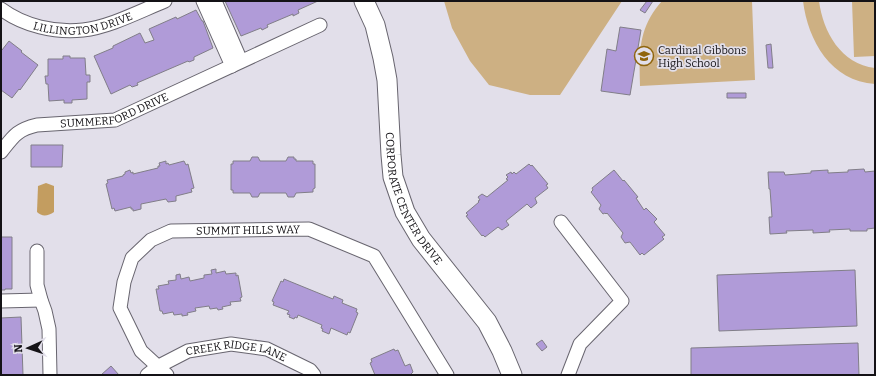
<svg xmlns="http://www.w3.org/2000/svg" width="876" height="376" viewBox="0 0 876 376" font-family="Bitter,serif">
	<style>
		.green { fill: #cdb083 }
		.water { fill: #c39d60 }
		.building { fill: #b09bd8; stroke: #817e88 }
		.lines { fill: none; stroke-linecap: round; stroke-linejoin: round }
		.street-casing { stroke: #68656f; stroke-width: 15 }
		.secondary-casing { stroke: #68656f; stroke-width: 21 }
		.street { stroke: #fff; stroke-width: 13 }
		.secondary { stroke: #fff; stroke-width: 19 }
		.labels { text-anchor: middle; stroke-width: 3.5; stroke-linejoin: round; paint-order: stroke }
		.street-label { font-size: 11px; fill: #141216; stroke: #e2dfea }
		.poi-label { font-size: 11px; fill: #141216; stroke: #e2dfea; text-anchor: start }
	</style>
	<rect width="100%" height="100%" fill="#e2dfea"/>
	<path class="green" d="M444,1h178l-62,94h-30l-41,-10 -19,-24 -18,-33z
		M662,1h90l3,79 -115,6c-1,-33 -2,-58 22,-85z
		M803,1h16c4,31 22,63 56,67v16c-44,-3 -67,-43 -72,-83z
		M852,1h23v55l-21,1z"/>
	<path class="water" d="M46,183l8,3v26c-6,4 -12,5 -17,0l1,-26z"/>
	<path class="building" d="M225,1h93l-20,9 1,3 -6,3v-2l-26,11 1,2 -6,3 -1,-2 -20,8z
		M647,1h6l-8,12 -5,-3z
		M196,10l6,11h1l10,27 -19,9v3l-5,2 -1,-1 -21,9 -30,13 1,2 -6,2 -2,-2 -19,9 -17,-38 19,-8v-2l27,-13 5,10 9,-3 -5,-11 27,-12 1,2z
		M620,27l21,3 -11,65 -29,-4 6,-42 9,2z
		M9,41l13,10 -1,1 17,13 -18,25 -1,-1 -7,9 -11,-8v-41l1,1z
		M771,44l2,24h-5l-2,-23z
		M63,56h7v2h15l1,17h4v7h-3v17l-15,1v3h-8v-3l-15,1 -1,-17h-2l-1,-8h3v-17h15z
		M727,93h19v5h-19z
		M31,145h32l-1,22h-31z
		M252,157h6l2,4h26l2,-4h6v2h2v2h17v3h2v24l-2,1v3l-17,1 -2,4h-6l-2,-4h-26l-2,4h-6l-2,-4h-17v-3h-2v-26h2v-3h17z
		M166,161v3l2,-1 1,2 15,-4 2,4 2,-1 6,24 -3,1 1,3 -16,4v5l-8,1 -2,-3 -25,5v5l-8,2v-2h-2v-2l-16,4 -1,-3 -2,1 -6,-25 2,-1 -1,-3 16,-4v-1l2,-1v-2l5,-2 1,3 2,-1v2l25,-6v-2h2l-1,-3z
		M529,164l2,2 1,-1 16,19 -2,1 2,3 -13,10 2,5 -6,5 -4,-4 -21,17 3,4 -7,5 -4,-3 -13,10 -2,-2 -1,1 -16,-20 2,-1 -2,-2 13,-11 -1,-1 2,-1 -2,-3 4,-3 5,3 21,-17 -2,-1 2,-2 -2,-2 5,-3 1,2 2,-2 2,2z
		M864,169l1,3 10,-1v57l-8,1v2h-17v-2l-21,1 1,2 -17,1v-3l-27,1 1,2 -17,1 -1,-17h3l-2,-28h-1l-1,-17h16l1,3 26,-2v-2l17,-1v3l20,-1v-2z
		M614,170l9,11 1,-1 14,17 -2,1 8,12 2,-2 11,11 -3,3 11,13 -3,2 2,2 -20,16 -2,-2 -2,2 -10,-13 -5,1 -4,-6 2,-4 -16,-20 -1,1 -1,-1 -2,1 -4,-5 2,-4 -10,-13 2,-2 -1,-2z
		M1,237h11v52h-7v1h-4z
		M216,269v4l9,-2 1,3 10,-1v3l2,-1 4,22 -2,1 1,3 -11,1 1,3 -9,2 1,2 -5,1 -1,-2 -7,1 -1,-3 -14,2 1,3 -9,2 1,2 -6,1v-2l-8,1 -1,-3 -10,2 -1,-3h-2l-4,-22h3l-1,-3 11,-2 -1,-3 8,-1v-5l4,-1 1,5 8,-2 1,4 14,-3v-3l8,-1 -1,-4z
		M855,270l2,56 -138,5 -2,-56z
		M284,279l49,20 1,-3 9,4 -1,3 15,6 -1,3 2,1 -8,20 -2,-1 -1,3 -16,-7 -2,6 -7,-3 1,-2 -2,-1 1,-3 -24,-10 -1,3 -2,-1 -1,2 -5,-2 1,-2 -3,-1 2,-3 -16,-6 1,-3 -2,-1 9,-20 2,1z
		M21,317l2,58h-22v-57z
		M542,340l5,7 -5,4 -6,-7z
		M858,343l1,32h-168v-27z
		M394,349l1,2 3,-1 7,16 5,-2 3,8 -3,3h-35l-5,-12 2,-1 -1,-3z
		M111,366l8,9h-18z"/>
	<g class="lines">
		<defs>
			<g id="street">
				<path d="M203,1l29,65"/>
				<path d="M215,1l26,60"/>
				<path id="s1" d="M1,9c23,17 54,24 82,21 27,-3 57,-19 82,-29"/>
				<path id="s2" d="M1,152c12,-15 15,-22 36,-27l78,-5 205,-95"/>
				<path d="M561,222l61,79 -42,43 -12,31"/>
				<path d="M37,251v34l4,15 4,11 4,18 1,46"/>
				<path d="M1,301l40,-1"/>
				<path id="s3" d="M147,375l10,-8 31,-16 43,-7 36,5 43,21 4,5"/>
				<path id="s4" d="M167,375l-26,-24 -21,-43 4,-26 8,-24 19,-18 20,-9 138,-2 65,27 73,119"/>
			</g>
			<g id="secondary">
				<path id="s5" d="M364,1l11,24 8,33 4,22 4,75 2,22 12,35 16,27 66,83 15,29 10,24"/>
			</g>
		</defs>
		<use href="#street" class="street-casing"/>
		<use href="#secondary" class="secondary-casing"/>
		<use href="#street" class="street"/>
		<use href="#secondary" class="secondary"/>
	</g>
	<defs>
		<symbol id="school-ring" viewBox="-11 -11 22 22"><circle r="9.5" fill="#e2dfea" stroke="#90650d" stroke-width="1.5"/><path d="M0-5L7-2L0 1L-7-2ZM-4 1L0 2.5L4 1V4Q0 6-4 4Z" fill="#90650d"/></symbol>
	</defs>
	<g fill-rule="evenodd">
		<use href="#school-ring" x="633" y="45" width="22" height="22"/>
	</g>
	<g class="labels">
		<g class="street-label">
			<text dy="4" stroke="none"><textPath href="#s1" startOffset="87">LILLINGTON DRIVE</textPath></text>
			<text dy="4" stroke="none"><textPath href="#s2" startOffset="126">SUMMERFORD DRIVE</textPath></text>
			<text dy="4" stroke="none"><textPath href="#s5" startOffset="207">CORPORATE CENTER DRIVE</textPath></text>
			<text dy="4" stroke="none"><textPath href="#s4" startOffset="260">SUMMIT HILLS WAY</textPath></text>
			<text dy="4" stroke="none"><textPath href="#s3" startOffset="97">CREEK RIDGE LANE</textPath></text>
		</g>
		<g class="poi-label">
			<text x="658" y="54">Cardinal Gibbons<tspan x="658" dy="13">High School</tspan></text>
		</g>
	</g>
	<rect width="876" height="376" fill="none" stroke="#141216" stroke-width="4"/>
	<g transform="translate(28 348) rotate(267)" stroke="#e2dfea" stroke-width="3" paint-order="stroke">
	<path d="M0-3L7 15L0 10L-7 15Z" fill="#141216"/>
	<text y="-6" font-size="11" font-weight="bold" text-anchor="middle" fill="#141216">N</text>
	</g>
</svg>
